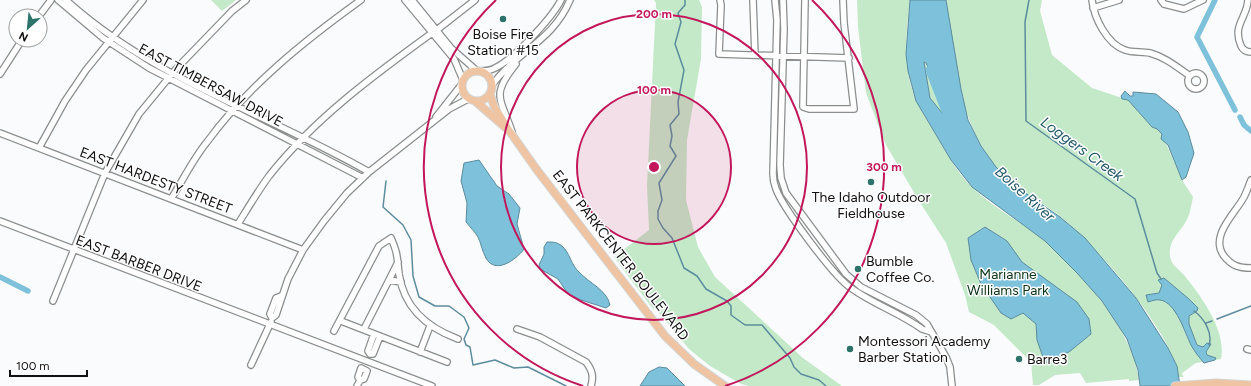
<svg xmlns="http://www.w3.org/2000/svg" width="1251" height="386" viewBox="0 0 1251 386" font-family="Figtree,sans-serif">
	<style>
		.green { fill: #c3e9c9 }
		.water { fill: #7dc1da; stroke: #5c8c9d; fill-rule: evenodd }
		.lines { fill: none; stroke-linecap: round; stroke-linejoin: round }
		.stream { stroke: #5c8c9d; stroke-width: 1.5 }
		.canal { stroke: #7dc1da; stroke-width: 5.5 }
		.river { stroke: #7dc1da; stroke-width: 9 }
		.minor-casing { stroke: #8c8e8e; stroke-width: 8 }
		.major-casing { stroke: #d4d4d4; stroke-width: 9 }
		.minor { stroke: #fff; stroke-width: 5.5 }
		.major { stroke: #efc4a3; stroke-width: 7 }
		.ring { fill: none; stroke: #c2185b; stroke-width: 2 }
		.poi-dot { fill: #2c7369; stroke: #fff; stroke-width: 1.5 }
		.labels { text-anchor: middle; stroke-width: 3; stroke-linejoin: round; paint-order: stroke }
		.poi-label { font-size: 14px; fill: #101010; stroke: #fff; text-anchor: start }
		.street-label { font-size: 14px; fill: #101010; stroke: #fff }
		.park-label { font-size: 14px; fill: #0c3218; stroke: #fff }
		.water-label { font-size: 15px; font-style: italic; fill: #235a6c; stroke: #fff }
		.centre { fill: #c2185b; stroke: #fff; stroke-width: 2 }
		.ring-label { font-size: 12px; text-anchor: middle; font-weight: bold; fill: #c2185b; stroke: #fff; stroke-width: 3; stroke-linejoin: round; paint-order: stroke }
	</style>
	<rect width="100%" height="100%" fill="#fafbfc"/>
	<path class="green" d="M211,0h25l-14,11z
		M654,0h45l3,7 -1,52 -14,81 -1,60 12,47 17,30 88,81 39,28h-93l-8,-2 -31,-18 -21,-17 -34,-41 -2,1 -39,-52 35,-27 -2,-44 9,-183z
		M857,0h53c-4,33 -8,70 7,102 6,13 15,26 23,39 9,16 19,34 33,47 21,20 48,34 71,52 38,30 89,92 95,140l-10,1v-2l-43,4 -6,-10 -25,2 -16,10h-6l-2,-23 -37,-37 -25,-13 -4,-17 -19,-52 -27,-42 -33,-56 -20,-52 -8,-66z
		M946,0h96l-2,11 12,44 40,33 36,12 24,27 5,2 5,5 20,46 11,17c-2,9 -3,19 -8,26 -7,11 -17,19 -15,33 0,8 9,13 14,19 17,21 43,56 37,84l-25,4 -14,10 1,4h-4c-8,-47 -81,-129 -117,-159 -22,-18 -49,-29 -67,-52 -36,-46 -43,-109 -49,-166z
		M924,61l23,45 3,13h-3l-17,-21z"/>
	<path class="water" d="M910,0h36l15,89 7,31 13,26 15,21 22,21 42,29 25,21 51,60 32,50 9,18 3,20h-40l-2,-16 -11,-31 -25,-38 -25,-28 -32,-32 -73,-54 -21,-27 -35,-59 -8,-30 -2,-17zM924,62l2,1 21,43 3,13h-3l-17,-21z
		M1125,91l5,5h3v-4l23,2 22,18 10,20 6,21 -8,24 -4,3 -14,-35 -7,-6 1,-5 -5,-5 -5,-2 -24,-27 -6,-1 -1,-3z
		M479,160l18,26 12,8 11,14 -3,16 7,25c-8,11 -29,26 -38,9 -4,-7 -5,-15 -8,-21 -3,-5 -8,-10 -12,-15l1,-19 -6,-22 3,-18z
		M985,227l22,14 15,21 55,40 12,17 2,15 -22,18 -24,11 -8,-23 -1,-16 -13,-11 -12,6 -10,-6 -20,-29 -10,-24 -3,-22z
		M547,242c6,0 10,0 15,4 8,7 9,19 17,26 10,11 28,18 31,33l-4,3 -25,-8 -13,-6 -10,-15 -18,-10 -1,-4 5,-11v-7z
		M1164,278l25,21 9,9 -1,3 -8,5v8l8,21 6,2 4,-4 4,1 -5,8 1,3 9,3 -1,2 -11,3c-5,-6 -10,-12 -13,-18 -6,-12 -15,-43 -31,-45 -4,-1 -8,1 -12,2l-2,-7 13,-2 3,-8 -4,-5z
		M659,367l8,1 18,18h-45l9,-14z"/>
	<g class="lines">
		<path class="stream" d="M685,0v5l-7,8 3,9 -6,22 9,26 -6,32 1,12 -9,11 2,11 -2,10 6,10 -17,27 3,17 -4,11v8l5,9 9,10 12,30 13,8 9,13 21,12 4,5v9l14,10h17l28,33 4,9 7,7 18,6 7,6
			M1029,0l-4,22 1,99 109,78 22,74 4,6
			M386,181l-3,26 20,18 8,15 2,36 6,21 16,9h14l15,11 5,11 -5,11 2,6 4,2 3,18 22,-5 19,8 14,-1 38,19
			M1194,311c10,7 19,22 15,34
			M1217,319l34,-13
			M1206,323l6,-2"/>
		<path class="canal" d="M1215,0l-18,37 38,73
			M1240,117l4,8 7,6
			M0,277l28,14"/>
		<path class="river" d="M930,70l23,59"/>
		<defs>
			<path id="minor" d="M58,0l45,38 46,30 214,110
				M66,0c88,80 202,114 303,172
				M405,0l49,59 9,21
				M412,0l39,48 26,23
				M720,0l1,5 -2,49 130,4
				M753,0l2,55
				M775,0l2,20 -4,154c0,5 1,10 3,15 7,19 58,88 75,99 22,16 49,25 71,41l9,3
				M783,0l1,29 -4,136 1,13 5,15 60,81 15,13 55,28 11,9 19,33 4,10 2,19
				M805,0l-2,107 6,2h45l-10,-86 -1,-23
				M1092,0c2,18 15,44 33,50 8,3 17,1 25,3 15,4 27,14 40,23
				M1161,0l3,4 20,5 19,-9
				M1248,0c-1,18 -16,25 -7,46 2,4 5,6 10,6
				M1093,8l26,-8
				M39,16l12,-16
				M438,29l37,-29
				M480,71c5,0 10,0 15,-3 18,-8 57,-50 66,-68
				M1188 81a8 8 0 1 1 16 0a8 8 0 1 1-16 0Z
				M0,74l22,-34
				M492,85c24,-33 61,-44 78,-85
				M436,117l26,-33
				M512,132c-11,-34 -22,-36 4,-68
				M0,133l303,117
				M39,148l26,-47 21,-31 57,-70
				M1251,180c-2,5 -4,11 -7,17 -9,17 -35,39 -20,59 8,10 15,12 27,12
				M171,199c12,-19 22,-40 36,-57 42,-57 97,-101 154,-142
				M0,221l432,165
				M238,224c10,-16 20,-33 31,-48 45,-57 105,-101 163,-143
				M398,262l-9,18 12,2
				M281,296l-5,2 -6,16 2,4 4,-3 12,-36 15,-29 21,-29 23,-28 22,-21 80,-63 19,-10
				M53,301l52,-128 34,-59 37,-45 56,-58 14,-11
				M341,321l106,41
				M364,329l25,-49
				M517,329l23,8 46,25c6,8 8,14 5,24
				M334,331l45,-85 12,-8c7,16 6,19 8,36 5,34 29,54 59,65
				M374,334l-6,17 2,3h3l7,-18
				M1247,349l4,1
				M420,352l10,-26
				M251,365l20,-43
				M361,368l6,3 -3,8 -4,1 -2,-3z
				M357,386l3,-6"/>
			<path id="major" d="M462 86a15 15 0 1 1 30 0a15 15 0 1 1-30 0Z
				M490,94l4,12 14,23 29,41 128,166 29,28 31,22
				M475,101l30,26
				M1175,386l41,-3 35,2"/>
		</defs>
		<use href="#minor" class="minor-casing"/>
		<use href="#major" class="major-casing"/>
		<use href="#minor" class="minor"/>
		<use href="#major" class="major"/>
	</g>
	<circle cx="654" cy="167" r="77" fill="#c2185b" fill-opacity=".12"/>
	<g class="ring">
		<circle cx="654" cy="167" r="77"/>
		<circle cx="654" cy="167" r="153"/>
		<path d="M583 386A230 230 0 0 1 496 0M812 0A230 230 0 0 1 725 386"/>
	</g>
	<g class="poi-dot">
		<circle cx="503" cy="19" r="4"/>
		<circle cx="871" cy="182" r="4"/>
		<circle cx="858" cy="269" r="4"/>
		<circle cx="850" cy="349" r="4"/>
		<circle cx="1019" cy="359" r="4"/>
	</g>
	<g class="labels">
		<g class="poi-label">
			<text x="503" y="39" text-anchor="middle">Boise Fire<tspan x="503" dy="16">Station #15</tspan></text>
			<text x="871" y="202" text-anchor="middle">The Idaho Outdoor<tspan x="871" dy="16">Fieldhouse</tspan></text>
			<text x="866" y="266">Bumble<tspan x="866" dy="16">Coffee Co.</tspan></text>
			<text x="858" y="346">Montessori Academy<tspan x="858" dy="16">Barber Station</tspan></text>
			<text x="1027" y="364">Barre3</text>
		</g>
		<g class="street-label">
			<text transform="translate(211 85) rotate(28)" y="5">EAST TIMBERSAW DRIVE</text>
			<text transform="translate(156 180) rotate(21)" y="5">EAST HARDESTY STREET</text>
			<text transform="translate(621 255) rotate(52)" y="5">EAST PARKCENTER BOULEVARD</text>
			<text transform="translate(139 263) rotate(21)" y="5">EAST BARBER DRIVE</text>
		</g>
		<g class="park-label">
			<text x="1008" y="279">Marianne<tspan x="1008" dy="16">Williams Park</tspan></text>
		</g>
		<g class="water-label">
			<text transform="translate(1082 149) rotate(36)" y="5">Loggers Creek</text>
			<text transform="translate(1025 194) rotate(42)" y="5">Boise River</text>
		</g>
	</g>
	<circle cx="654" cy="167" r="6" class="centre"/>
	<g class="ring-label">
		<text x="654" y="18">200 m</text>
		<text x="654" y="94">100 m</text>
		<text x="884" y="171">300 m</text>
	</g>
	<g transform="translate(28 28) rotate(207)"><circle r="19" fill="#ffffff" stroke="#9f9f9f"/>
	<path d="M0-3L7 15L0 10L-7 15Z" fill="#2c7369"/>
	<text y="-6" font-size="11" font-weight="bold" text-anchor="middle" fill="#101010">N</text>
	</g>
	<path d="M10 370v6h77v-6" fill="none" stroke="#101010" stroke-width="2"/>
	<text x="16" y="370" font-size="12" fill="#101010" stroke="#ffffff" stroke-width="3" paint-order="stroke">100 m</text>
</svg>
